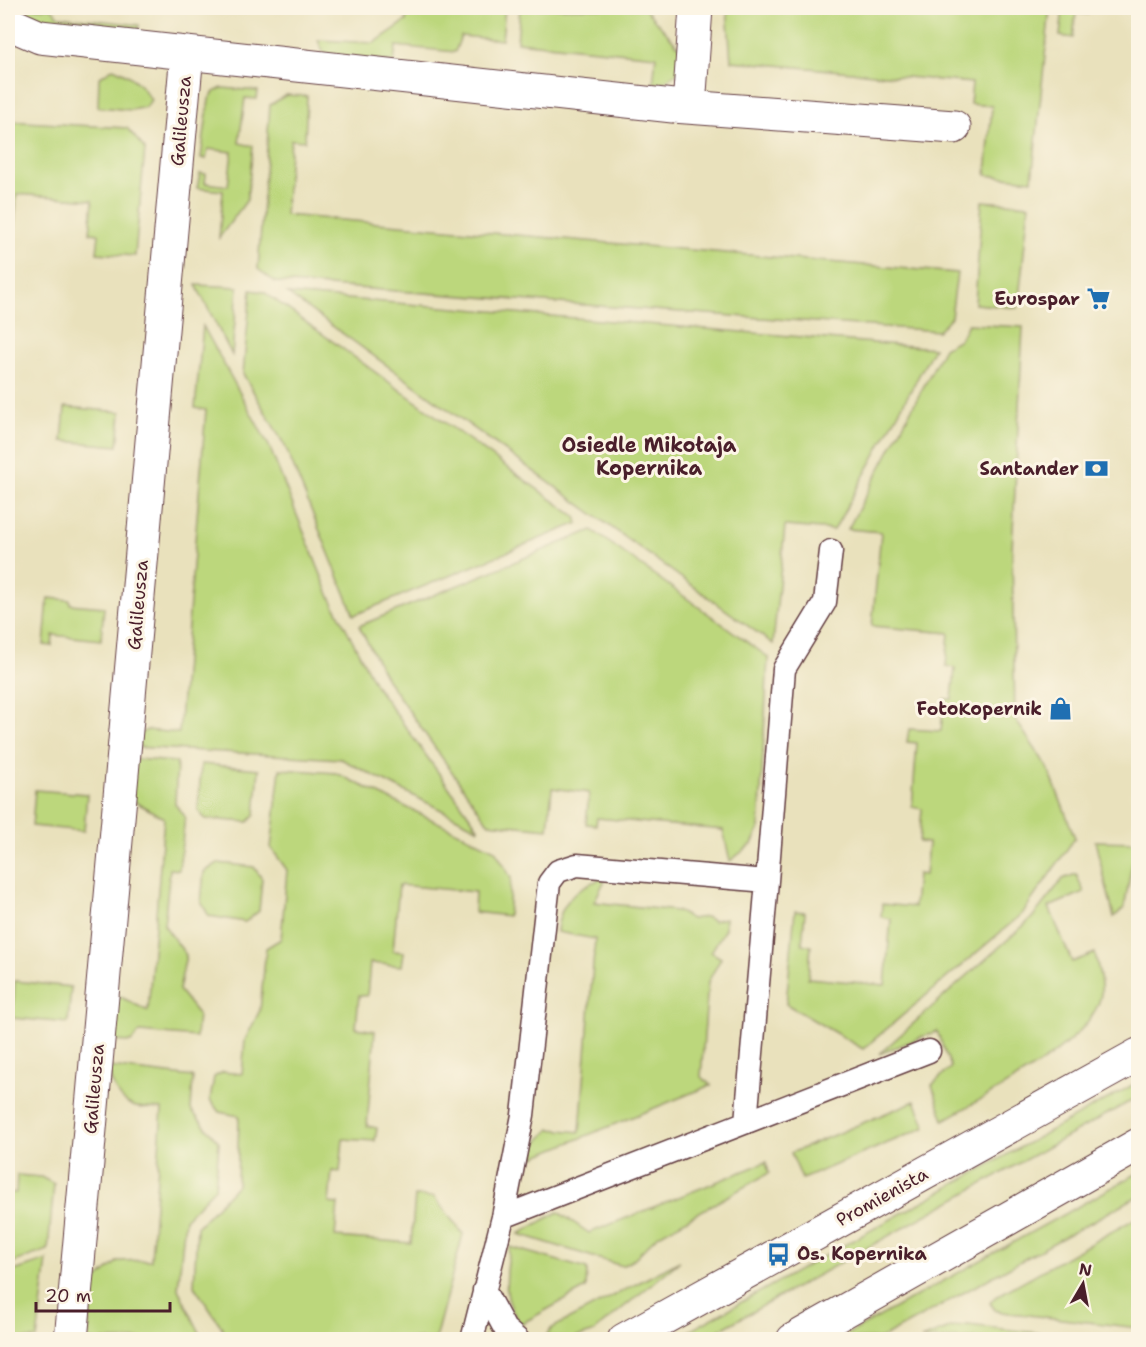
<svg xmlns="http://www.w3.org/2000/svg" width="1146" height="1347" viewBox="0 0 1146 1347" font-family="'Shantell Sans',sans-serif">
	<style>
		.green { fill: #bcd77c; stroke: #837b54; stroke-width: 1.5 }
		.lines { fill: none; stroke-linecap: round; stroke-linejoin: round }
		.service-casing { stroke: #623c41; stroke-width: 25 }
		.minor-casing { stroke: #623c41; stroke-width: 35 }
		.tertiary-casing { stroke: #623c41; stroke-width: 35 }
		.service { stroke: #fff; stroke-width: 22 }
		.minor { stroke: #fff; stroke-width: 33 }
		.tertiary { stroke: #fff; stroke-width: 33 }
		.labels { text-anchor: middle; stroke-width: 6; stroke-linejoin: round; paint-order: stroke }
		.street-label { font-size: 18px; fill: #4a1f2b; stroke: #fcf5e5 }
		.poi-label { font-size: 18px; font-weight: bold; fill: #4a1f2b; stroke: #fcf5e5; text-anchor: end }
		.neighbourhood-label { font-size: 20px; font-weight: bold; fill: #4a1f2b; stroke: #fcf5e5 }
	</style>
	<rect width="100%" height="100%" fill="#fcf5e5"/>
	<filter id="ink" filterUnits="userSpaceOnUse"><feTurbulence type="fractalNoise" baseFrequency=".0167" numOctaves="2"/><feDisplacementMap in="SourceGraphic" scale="12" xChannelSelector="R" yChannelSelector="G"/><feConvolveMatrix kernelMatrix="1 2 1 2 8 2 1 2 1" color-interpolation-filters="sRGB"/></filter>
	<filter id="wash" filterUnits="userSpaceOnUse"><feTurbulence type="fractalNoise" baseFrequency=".008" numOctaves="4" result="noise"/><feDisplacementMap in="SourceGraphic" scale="24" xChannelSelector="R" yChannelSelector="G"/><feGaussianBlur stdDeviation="1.35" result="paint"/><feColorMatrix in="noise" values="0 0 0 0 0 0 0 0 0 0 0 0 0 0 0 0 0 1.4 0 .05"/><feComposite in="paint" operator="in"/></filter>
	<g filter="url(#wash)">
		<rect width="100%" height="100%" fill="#e9e1bc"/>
		<path class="green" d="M10,8h41l8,8 80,9 -2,13 -96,-10z
			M407,8h98l-3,32 -41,-4 -6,16 -59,-6 -2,16 -69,-5 -7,-17 56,3 32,-22z
			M520,8h124l37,41 -3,23 -14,10 -11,2 3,-28 -139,-14z
			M727,8h323l-18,172 -46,-5 6,-69 -22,-2 2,-21 -241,-22z
			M1063,8h26l-1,6 -12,-1 -3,25 -13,-2z
			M113,68c18,7 28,16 38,32l-5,7 -15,3 -33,-3 1,-29z
			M222,88l36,3 -1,8 -12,-1 -6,45 14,3 -6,54 -28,38 4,-47 -26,-3 3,-15 6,1 -1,9 23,3 4,-34 -24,-3 -2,10 -5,-1 8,-59 5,-7z
			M286,95l21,1 -2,45 -14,-1 -6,75 672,58 -6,44 -13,14 -663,-49 -17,-13 12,-164z
			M8,121l119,7 18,21 -10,107 -38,-3 2,-19 -9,-1 3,-33 -76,-6 -3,33 -6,-1z
			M982,201l47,4 -11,103 -43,-4z
			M196,285l42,2 -6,68z
			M251,290l13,2 312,225 2,6 -224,92 -69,-169 -42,-72z
			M288,294l646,54 -100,182 -49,-4 -12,118z
			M968,324l55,3 -11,223 3,169 33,49 27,70 -53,76 -159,135 -77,-45 9,-93 10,1 -3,32 9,2 -3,32 77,7 6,-66 -10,-2 1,-13 32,3 3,-33 8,1 3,-32 -9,-1 3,-33 -10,-2 5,-64 -10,-1 2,-13 32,2 3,-32h8l3,-31 -9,-2 3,-33 -77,-7 9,-94 -33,-3 96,-181 16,-9z
			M203,326l66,120 61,151 46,89 103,143 -138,-70 -205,-12 5,-14 6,-3 32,3 27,-323 -11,-2z
			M65,407l56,5 -3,34 -56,-5z
			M592,530l176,127 -9,172 -7,15 -22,17 -7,-31 -126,-12 -1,7 -10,-1 3,-31 -37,-5 -4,41 -60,-6 -100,-142 -29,-55z
			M48,598l22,2v4l34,3 -3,33 -48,-5 -1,11 -8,-1z
			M135,759l42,3 -2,42 10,13 -6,53 -9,-1 -6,56 22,30 -7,35 19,24 -2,23 -56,-5 -9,10 -21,-1 5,-47 33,17 16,-193 -34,-19z
			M201,764l58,5 -4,46 -7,7 -43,-3 -7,-9z
			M280,769l56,4 159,77 16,28 -3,38 -34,-4 1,-20 -76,-7 -6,66 11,1 -2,14 -32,-3 -3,33 -8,-1 -3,33 19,3 -8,95 10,2 -2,13 -32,-2 -3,33 -8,-1 -3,32 9,1 -3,33 76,6 4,-47 19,1 29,37 -28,105h-214l2,-10 -29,-43 3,-59 40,-42 2,-69 -20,-4 -9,-12 4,-23 9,-5 19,2 3,-34 15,-30 6,-62 15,-9 6,-69 -16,-22z
			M35,790l52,4 -3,37 -52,-5z
			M1095,841l41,1 -12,66 -10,9z
			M218,863l36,4 8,12 -3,32 -14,11 -36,-6 -8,-14 3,-30z
			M1076,874l8,18 -35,15 23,55 23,-9c2,12 8,29 6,41 -8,51 -115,101 -157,126l-12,-35 19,-18 -14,-36 -58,23 152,-135 32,-40z
			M606,878l-12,24 83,9 14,8 15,-2 7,4 12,-3v11l-14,23 10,6 -13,24 -7,95 10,8 -179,73v-10l18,-19 30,3 15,-193 -38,-7c2,-30 22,-48 49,-54z
			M15,981l56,6 -3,36 -56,-5z
			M109,1067l84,10 -2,33 28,32 -4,46 -30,31 -7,70 25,50 -115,1 4,-56 26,-23 33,-1 11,-151c-9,-1 -21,0 -29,-3 -15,-6 -24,-25 -24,-39z
			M1138,1082v15l-422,235 -14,7h-27z
			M915,1101l11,26 -124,52 -11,-26z
			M766,1162l3,11 -112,63 -24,24 -11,6 -103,-32 39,-22 31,21z
			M1138,1173v23l-258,143h-41z
			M17,1175l24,2 13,7 -6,66 -40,14v-72l8,1z
			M1138,1217v111l-136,-16 -7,-2 -5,-7 5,-6z
			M510,1247l77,22 -1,19 -65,36c-20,-25 -15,-47 -11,-77z
			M47,1260l-10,79h-29v-66z
			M680,1261l-88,72 -20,6 -26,-3 6,-8z
			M968,1325l122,14h-169l29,-11z"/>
	</g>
	<g filter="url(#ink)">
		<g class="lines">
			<defs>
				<path id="service" d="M767,881l17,-212 41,-67 6,-51
					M503,1217l426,-166
					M484,1290l21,39 13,11
					M472,1340l31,-123 20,-102 26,-232 9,-12 19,-6 190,16 -21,241"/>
				<path id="minor" d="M8,23l32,14 633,69 281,21
					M689,107l7,-99
					M71,1340l116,-1287"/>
				<path id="tertiary" d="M624,1340l514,-285
					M793,1340l345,-195"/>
			</defs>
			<use href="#service" class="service-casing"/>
			<use href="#minor" class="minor-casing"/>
			<use href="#tertiary" class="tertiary-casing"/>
			<use href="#service" class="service"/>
			<use href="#minor" class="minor"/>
			<use href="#tertiary" class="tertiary"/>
		</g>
	</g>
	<defs>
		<symbol id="supermarket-bare" viewBox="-9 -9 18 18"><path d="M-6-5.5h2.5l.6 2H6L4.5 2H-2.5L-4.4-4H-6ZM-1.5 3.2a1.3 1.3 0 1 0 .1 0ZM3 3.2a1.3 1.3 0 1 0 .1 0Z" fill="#1f6fb2" stroke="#fcf5e5" stroke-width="2.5" paint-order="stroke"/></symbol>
		<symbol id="bank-bare" viewBox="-9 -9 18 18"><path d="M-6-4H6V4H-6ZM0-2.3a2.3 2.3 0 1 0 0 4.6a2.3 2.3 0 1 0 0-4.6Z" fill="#1f6fb2" stroke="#fcf5e5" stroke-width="2.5" paint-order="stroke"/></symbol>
		<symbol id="shop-bare" viewBox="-9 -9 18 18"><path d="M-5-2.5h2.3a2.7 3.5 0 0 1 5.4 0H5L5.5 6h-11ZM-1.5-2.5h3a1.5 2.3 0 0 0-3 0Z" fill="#1f6fb2" stroke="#fcf5e5" stroke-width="2.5" paint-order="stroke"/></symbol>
		<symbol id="bus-bare" viewBox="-9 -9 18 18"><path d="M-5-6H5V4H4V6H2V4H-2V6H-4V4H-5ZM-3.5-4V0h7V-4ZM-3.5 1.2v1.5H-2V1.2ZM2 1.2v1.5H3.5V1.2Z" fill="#1f6fb2" stroke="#fcf5e5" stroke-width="2.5" paint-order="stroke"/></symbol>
	</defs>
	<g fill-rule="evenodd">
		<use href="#supermarket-bare" x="1082" y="282" width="33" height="33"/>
		<use href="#bank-bare" x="1080" y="452" width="33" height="33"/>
		<use href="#shop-bare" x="1044" y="692" width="33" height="33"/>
		<use href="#bus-bare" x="762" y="1238" width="33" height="33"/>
	</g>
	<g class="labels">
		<g class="street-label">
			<text transform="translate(181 121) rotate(-85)" y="6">Galileusza</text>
			<text transform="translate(138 605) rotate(-85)" y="6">Galileusza</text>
			<text transform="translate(94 1089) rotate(-85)" y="6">Galileusza</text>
			<text transform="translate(882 1197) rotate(-29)" y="6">Promienista</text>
		</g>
		<g class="poi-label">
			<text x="1080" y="305">Eurospar</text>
			<text x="1079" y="475">Santander</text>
			<text x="1042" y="715">FotoKopernik</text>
			<text x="797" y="1260" text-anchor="start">Os. Kopernika</text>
		</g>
		<g class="neighbourhood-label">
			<text x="649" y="452">Osiedle Mikołaja<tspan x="649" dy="23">Kopernika</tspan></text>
		</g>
	</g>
	<rect width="1146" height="1347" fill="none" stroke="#fcf5e5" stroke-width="30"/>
	<g transform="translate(1083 1284) rotate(10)" stroke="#fcf5e5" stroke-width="4.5" paint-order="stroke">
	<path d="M0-4.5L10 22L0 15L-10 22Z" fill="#4a1f2b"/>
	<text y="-9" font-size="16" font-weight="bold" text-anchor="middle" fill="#4a1f2b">N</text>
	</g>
	<path d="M36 1302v9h134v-9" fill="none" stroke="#4a1f2b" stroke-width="3"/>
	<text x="45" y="1302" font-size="18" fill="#4a1f2b" stroke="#fcf5e5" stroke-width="4.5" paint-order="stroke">20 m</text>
</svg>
